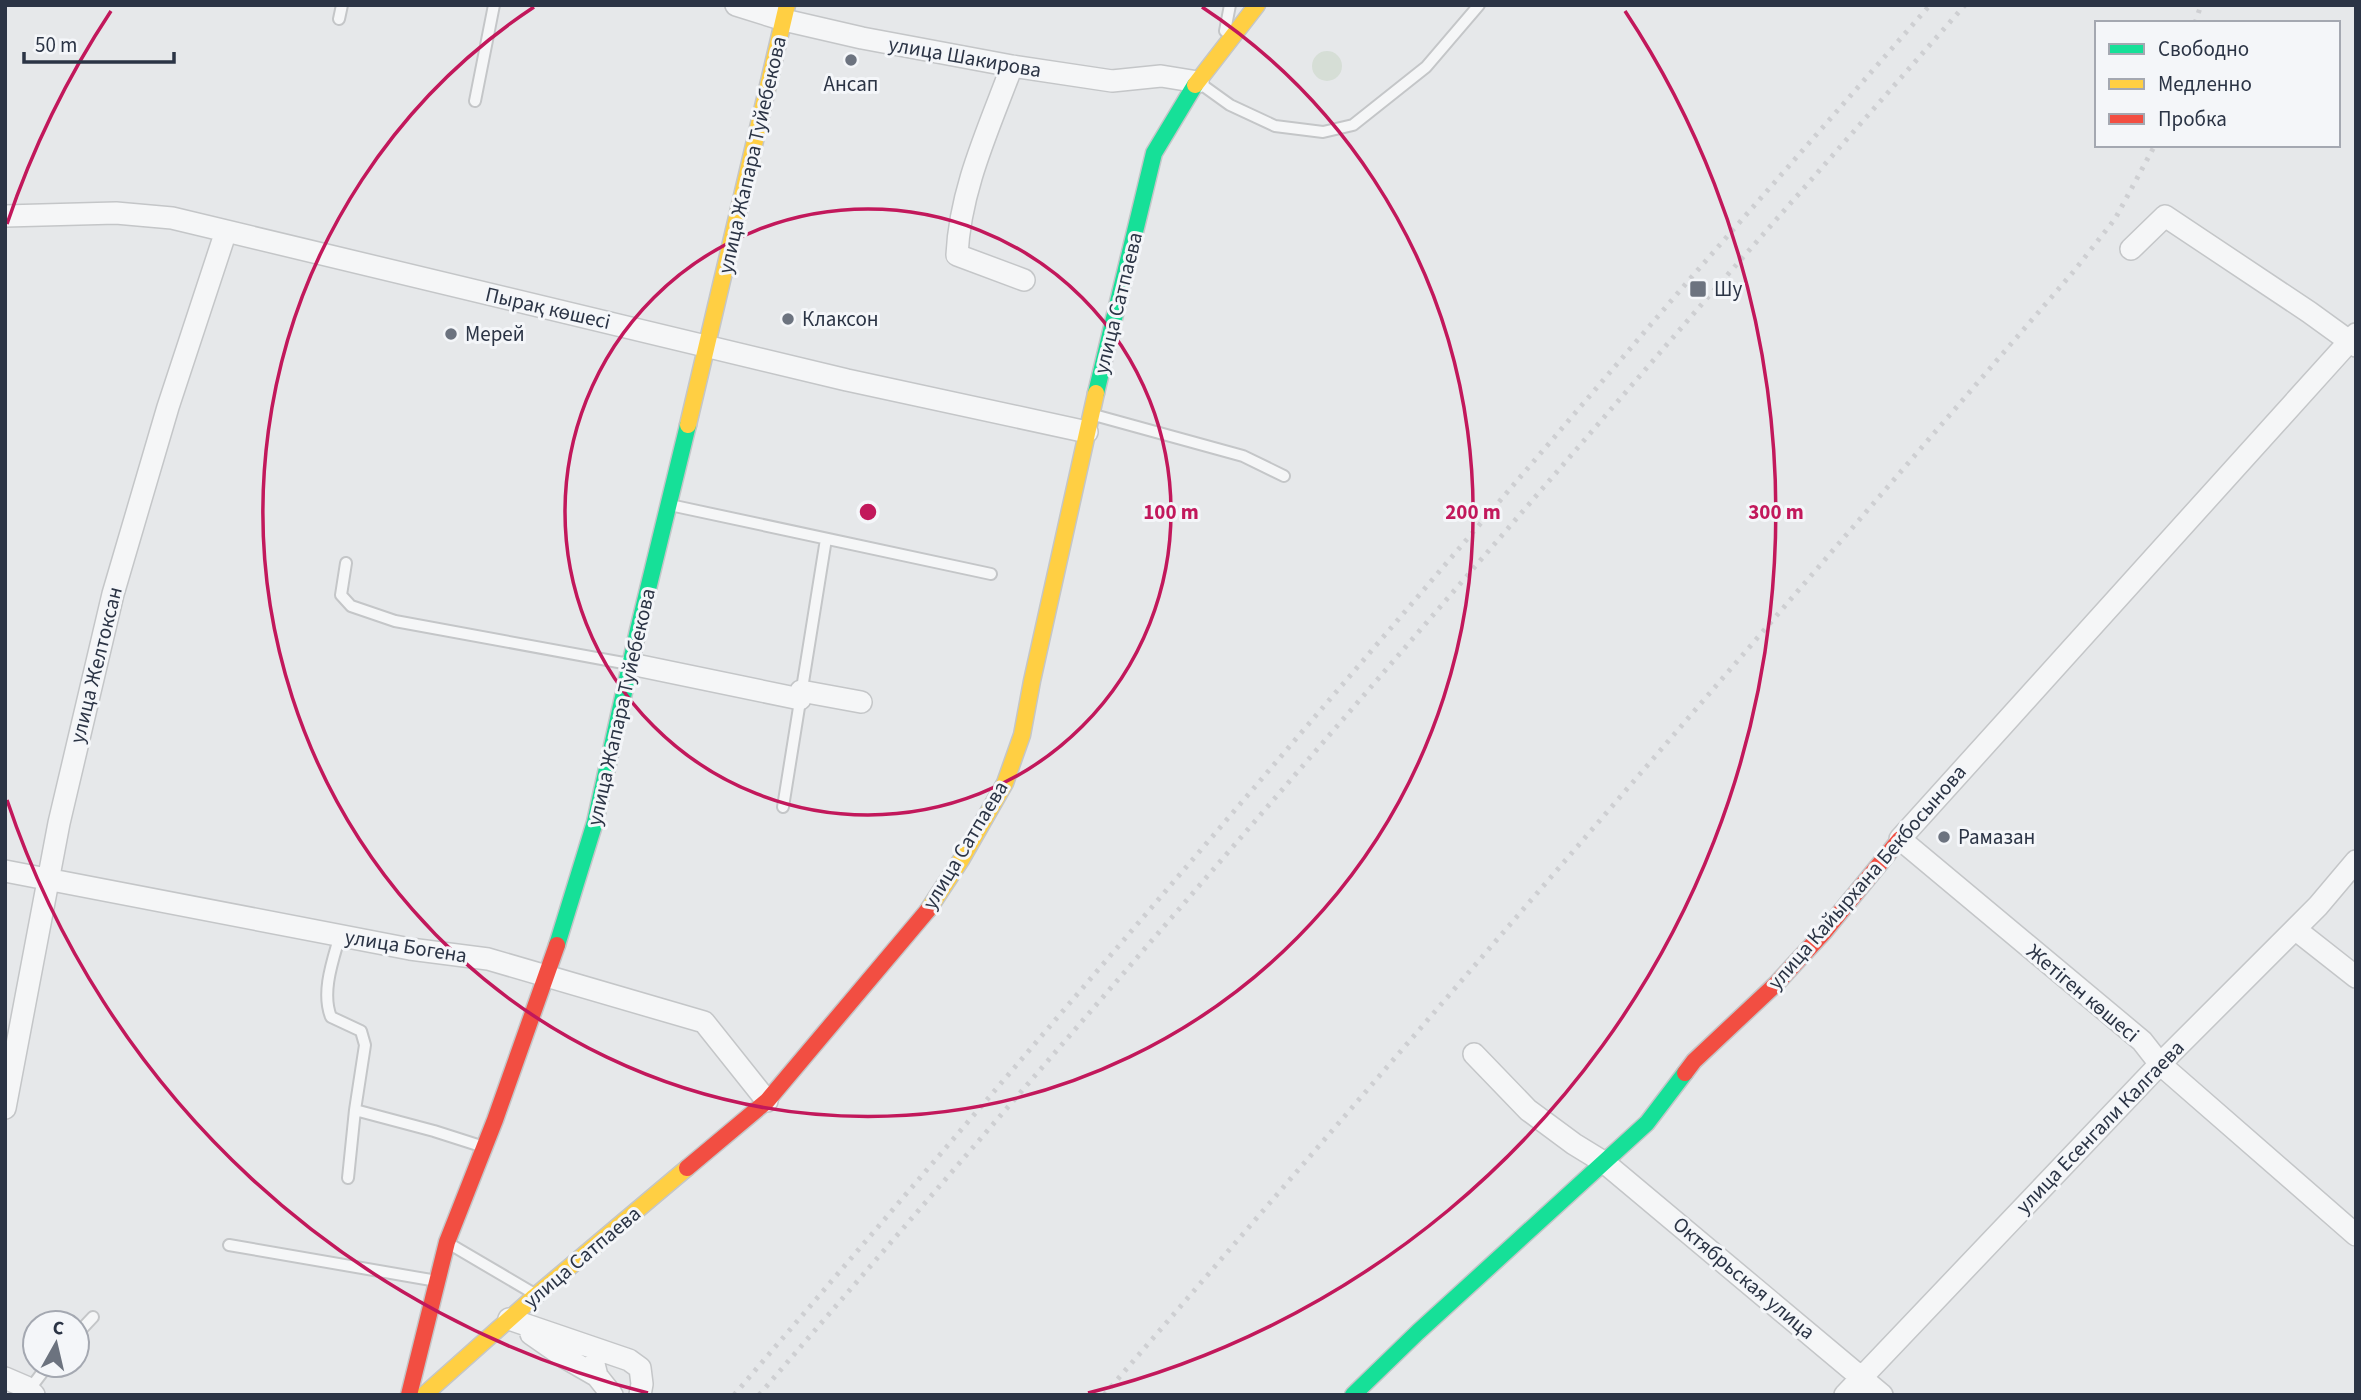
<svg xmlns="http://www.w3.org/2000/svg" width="2361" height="1400" viewBox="0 0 2361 1400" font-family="'Source Sans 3',sans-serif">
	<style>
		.green { fill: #d6ded6 }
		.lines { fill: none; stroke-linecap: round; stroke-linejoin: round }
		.lane-casing { stroke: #c4c6c8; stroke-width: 14 }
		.street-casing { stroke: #c4c6c8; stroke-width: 24 }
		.fast-casing { stroke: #c4c6c8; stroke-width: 19 }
		.slow-casing { stroke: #c4c6c8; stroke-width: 19 }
		.jam-casing { stroke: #c4c6c8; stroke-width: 19 }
		.lane { stroke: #f5f6f7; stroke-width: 10 }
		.street { stroke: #f5f6f7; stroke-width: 21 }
		.fast { stroke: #16e098; stroke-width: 16 }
		.slow { stroke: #ffcf43; stroke-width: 16 }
		.jam { stroke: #f24e42; stroke-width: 16 }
		.rail { stroke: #cecfd2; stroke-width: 5; stroke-dasharray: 3.5 7; stroke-linecap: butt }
		.ring { fill: none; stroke: #c2185b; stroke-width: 3.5 }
		.poi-dot { fill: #6c737f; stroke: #f4f6f9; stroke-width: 2.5 }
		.labels { text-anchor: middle; stroke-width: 6; stroke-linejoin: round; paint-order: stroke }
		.street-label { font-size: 21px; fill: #2b3445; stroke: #f4f6f9 }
		.poi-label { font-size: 21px; fill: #2b3445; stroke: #f4f6f9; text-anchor: start }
		.centre { fill: #c2185b; stroke: #f4f6f9; stroke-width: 3.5 }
		.ring-label { font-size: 21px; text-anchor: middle; font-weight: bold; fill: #c2185b; stroke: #f4f6f9; stroke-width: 6; stroke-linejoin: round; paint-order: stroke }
	</style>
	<rect width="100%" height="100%" fill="#e6e8ea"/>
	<path class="green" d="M1312 66a15 15 0 1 1 30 0a15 15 0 1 1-30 0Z"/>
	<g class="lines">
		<defs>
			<path id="lane" d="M339,19l3,-14
				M1225,31l5,-26
				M1198,82l32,23 45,21 48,6 30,-7 73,-58 53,-62
				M475,101l19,-96
				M1094,415l149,41 41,20
				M670,505l321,69
				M346,563l-5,32 10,11 44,15 234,43
				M783,807l43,-268
				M340,935c-7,25 -19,57 -9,82l30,14 4,14 -10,65 -7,68
				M355,1110l79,21 50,16
				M448,1243l85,50
				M229,1245l208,36
				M77,1334l16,-17
				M29,1390l19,-25"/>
			<path id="street" d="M736,5l48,15 78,18 150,28 100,15 49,-5 37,6
				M1012,66c-23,62 -52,123 -55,189l67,25
				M5,216l111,-3 56,5 675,162 240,52
				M2131,249l34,-33 144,96 47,34
				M2356,334l-456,505 242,202 18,23 196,171
				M631,664l169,35
				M801,691l60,11
				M5,871l405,78 78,10 216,63 63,79
				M2295,929l61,48
				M1474,1054l54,56 46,34 31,19 277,232
				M5,1108l54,-285 54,-229 55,-187 58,-176
				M509,1319l120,41 11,8 2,16 -2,11
				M531,1334l33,23 33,19
				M594,1364l3,12 15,19
				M5,1378l21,9 8,8
				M1845,1395l315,-331 158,-158 38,-45"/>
			<path id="fast" d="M1096,393l58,-240 41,-68
				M557,945l38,-123 43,-192 50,-205
				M1353,1395l65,-63 229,-209 38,-50"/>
			<path id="slow" d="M1195,85l62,-80
				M688,425l99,-420
				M928,910l33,-50 44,-77 17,-48 10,-54 64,-288
				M424,1395l110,-98 153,-129"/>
			<path id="jam" d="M1685,1073l9,-12 82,-77 49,-53 75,-92
				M687,1168l80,-67 161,-191
				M409,1395l38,-153 48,-122 62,-175"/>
		</defs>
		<use href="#lane" class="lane-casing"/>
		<use href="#street" class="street-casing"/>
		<use href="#fast" class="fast-casing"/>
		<use href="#slow" class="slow-casing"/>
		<use href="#jam" class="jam-casing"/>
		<use href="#lane" class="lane"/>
		<use href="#street" class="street"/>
		<use href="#fast" class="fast"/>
		<use href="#slow" class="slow"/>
		<use href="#jam" class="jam"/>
		<path class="rail" d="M2195,23l6,-18
			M734,1395l955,-1115 241,-275
			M759,1395l949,-1098 257,-292
			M1104,1395l970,-1124 41,-52 40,-74"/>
	</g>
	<g class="ring">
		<circle cx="868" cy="512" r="303"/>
		<path d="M1202 7A605 605 0 1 1 534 7"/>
		<path d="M648 1393A908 908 0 0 1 7 800M7 224A908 908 0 0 1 111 11M1625 11A908 908 0 0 1 1088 1393"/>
	</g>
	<g class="poi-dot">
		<circle cx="851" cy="60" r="7"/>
		<rect x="1689" y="280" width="18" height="18" rx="3.5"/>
		<circle cx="788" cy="319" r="7"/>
		<circle cx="451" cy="334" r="7"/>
		<circle cx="1944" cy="837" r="7"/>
	</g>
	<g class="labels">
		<g class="street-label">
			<text transform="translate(965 57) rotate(10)" y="7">улица Шакирова</text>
			<text transform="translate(752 155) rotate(-77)" y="7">улица Жапара Туйебекова</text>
			<text transform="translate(1118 303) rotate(-76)" y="7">улица Сатпаева</text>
			<text transform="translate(548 308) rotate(13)" y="7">Пырақ көшесі</text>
			<text transform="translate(96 665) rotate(-76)" y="7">улица Желтоксан</text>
			<text transform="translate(621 707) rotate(-77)" y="7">улица Жапара Туйебекова</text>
			<text transform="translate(965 845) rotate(-59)" y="7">улица Сатпаева</text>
			<text transform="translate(1867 877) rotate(-49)" y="7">улица Кайырхана Бекбосынова</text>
			<text transform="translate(406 946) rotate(9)" y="7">улица Богена</text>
			<text transform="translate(2083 993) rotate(40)" y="7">Жетіген көшесі</text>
			<text transform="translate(2100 1127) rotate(-46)" y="7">улица Есенгали Калгаева</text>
			<text transform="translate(582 1257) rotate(-40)" y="7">улица Сатпаева</text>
			<text transform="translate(1744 1278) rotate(40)" y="7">Октябрьская улица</text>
		</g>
		<g class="poi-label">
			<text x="851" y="91" text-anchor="middle">Ансап</text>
			<text x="1714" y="296">Шу</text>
			<text x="802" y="326">Клаксон</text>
			<text x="465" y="341">Мерей</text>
			<text x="1958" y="844">Рамазан</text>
		</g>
	</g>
	<circle cx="868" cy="512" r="10" class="centre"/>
	<g class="ring-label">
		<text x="1171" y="519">100 m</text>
		<text x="1473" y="519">200 m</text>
		<text x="1776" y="519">300 m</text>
	</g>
	<rect width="2361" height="1400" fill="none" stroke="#2b3445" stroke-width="14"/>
	<rect x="2095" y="21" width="245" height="126" fill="#f4f6f9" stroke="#a4a8b1" stroke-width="2"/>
	<rect x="2109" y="44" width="35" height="10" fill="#16e098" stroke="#a4a8b1" stroke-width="2"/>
	<text x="2158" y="56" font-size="21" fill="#2b3445">Свободно</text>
	<rect x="2109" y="79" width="35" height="10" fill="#ffcf43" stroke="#a4a8b1" stroke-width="2"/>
	<text x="2158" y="91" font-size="21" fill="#2b3445">Медленно</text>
	<rect x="2109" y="114" width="35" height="10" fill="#f24e42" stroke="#a4a8b1" stroke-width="2"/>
	<text x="2158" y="126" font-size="21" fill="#2b3445">Пробка</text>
	<g transform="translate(56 1344) rotate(8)"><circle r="33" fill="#f4f6f9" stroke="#a4a8b1" stroke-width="2"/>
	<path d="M0-5L12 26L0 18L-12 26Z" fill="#6c737f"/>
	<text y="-10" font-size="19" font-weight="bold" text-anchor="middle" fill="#2b3445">С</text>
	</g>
	<path d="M24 52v10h150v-10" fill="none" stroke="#2b3445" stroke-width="3.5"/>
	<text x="35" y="52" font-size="21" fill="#2b3445" stroke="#f4f6f9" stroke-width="5" paint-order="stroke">50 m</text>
</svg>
